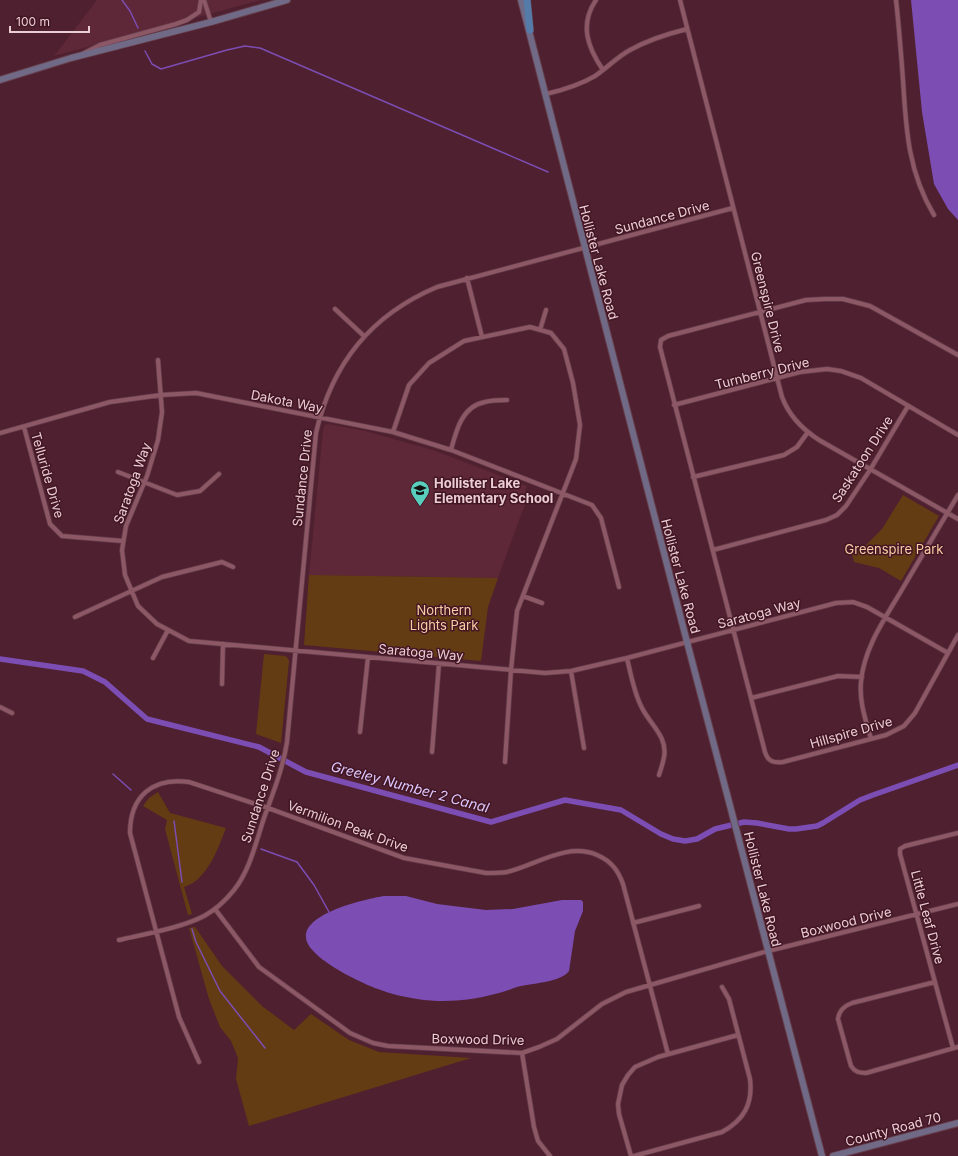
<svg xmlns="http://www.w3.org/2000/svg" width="958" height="1156" viewBox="0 0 958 1156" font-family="Inter,sans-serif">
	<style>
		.built { fill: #5e2839 }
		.green { fill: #643c13 }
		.water { fill: #7c4db3 }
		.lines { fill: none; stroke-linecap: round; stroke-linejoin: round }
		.stream { stroke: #7c4db3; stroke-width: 1.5 }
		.canal { stroke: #7c4db3; stroke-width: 5.5 }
		.street-casing { stroke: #663e4c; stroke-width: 5.5 }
		.secondary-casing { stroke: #663e4c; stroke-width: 8 }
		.primary-casing { stroke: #663e4c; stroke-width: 8 }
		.street { stroke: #8c5866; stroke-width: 4 }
		.secondary { stroke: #706a87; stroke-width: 6 }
		.primary { stroke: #557ca9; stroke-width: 7 }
		.labels { text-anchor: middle; stroke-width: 3; stroke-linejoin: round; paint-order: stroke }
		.street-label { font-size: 13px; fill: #ebcdd4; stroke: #431625 }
		.poi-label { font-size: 13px; font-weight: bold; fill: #ebcdd4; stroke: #431625; text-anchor: start }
		.park-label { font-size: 13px; fill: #fbcca4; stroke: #431625 }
		.water-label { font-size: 14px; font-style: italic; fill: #dcc8fd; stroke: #431625 }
	</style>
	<rect width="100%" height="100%" fill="#4f202f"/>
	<path class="built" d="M97,0h164l-207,56z
		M328,424l37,7 68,19 94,36 -2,5 4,2 -31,85 -189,-3 14,-145 2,-5z"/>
	<path class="green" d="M903,495l36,21 -38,65 -22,-13 -25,-6 -2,-8 15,-10 15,-15z
		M309,575l189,3 -10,29 -7,54 -177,-16z
		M264,654l21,2 3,2 1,3 -8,82 -25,-9z
		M158,792l12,21 56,15c-7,18 -14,38 -28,51 -4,4 -9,6 -14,8l8,27 -4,1 -23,-86 2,-9 -24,-14 6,-8z
		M195,927l27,39 40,40 32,24 17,-16 38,26 30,12 92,6 -222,68 -13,-47 2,-21 -7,-17 -11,-14 -11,-28 -20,-71z"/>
	<path class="water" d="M911,0h47v220l-10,-11 -14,-25 -12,-72z
		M384,896h22l31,8 49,6 27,-1 49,-9h19l2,2v9l-8,20 -6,40c-8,11 -34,12 -48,15 -8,2 -17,6 -26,8 -25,7 -52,9 -78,5 -13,-2 -26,-5 -39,-10 -17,-6 -70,-31 -72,-51 -3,-25 60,-39 78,-42z"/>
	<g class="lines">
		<path class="stream" d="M122,0l8,11 8,17
			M145,51l7,13 9,5 66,-19 18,-4 15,2 288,124
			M113,774l18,16
			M174,821l8,61
			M261,849l36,13 17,23 15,27
			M192,929l4,13 24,49 45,57"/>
		<path class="canal" d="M0,659l83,12 22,11 42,37 112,28 47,25 185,50 74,-22 56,10 40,24 12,5 12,2 12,-2 18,-10 29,-7 13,1 32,6h7l21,-3 6,-3 37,-23 13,-5 85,-30"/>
		<defs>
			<path id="street" d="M204,0l7,22
				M596,0c-17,25 -8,48 7,70
				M680,0l102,397c7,19 20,32 37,43l139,79
				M896,0c3,26 5,53 7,80 3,49 5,92 31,135
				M84,53l16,-8 76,-21 11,-4 12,-8 2,-12
				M546,94c17,-4 34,-9 49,-18 12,-8 22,-19 35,-26 18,-10 37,-16 57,-21
				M467,278l15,59
				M335,309l29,27
				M540,330l6,-20
				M958,355l-88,-49 -27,-7h-18l-19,1 -138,36 -7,4 -1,7 105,405c3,10 9,11 18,10l103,-27 18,-9 11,-13 43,-78
				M158,360l4,52 -4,28 -11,36 -21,50 -4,24 3,25 13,31 19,18 32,17 356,32 26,-2 56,-13 209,-55 17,-1 14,5 81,46
				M674,405l126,-33 27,-3 14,2 20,7 97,57
				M24,427l26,97 12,12 61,5
				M393,432l16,-47 20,-22 35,-22 66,-14 21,6 13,16 9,34 7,42 -4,34 -59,152 -6,59 -6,92
				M0,433l110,-31 51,-7 35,-2 197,39 58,18 141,55 9,13 18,69
				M451,450c5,-19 11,-44 34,-48 7,-2 14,-2 22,-2
				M118,472l59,23 23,-4 19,-17
				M693,477l91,-22 13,-8 11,-15
				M713,550l113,-30 11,-5 9,-9 24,-36 38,-64
				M523,596l19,7
				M75,617l87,-40 60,-15 11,5
				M153,658l15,-28
				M627,658c4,17 7,35 15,50 8,16 26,29 22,49 -1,6 -3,12 -5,18
				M571,671l13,77
				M222,684l1,-40
				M751,698l87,-22 24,1
				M0,707l12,6
				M360,732l8,-75
				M871,739c-5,-18 -12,-37 -10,-57 3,-37 28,-69 46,-101 17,-29 34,-57 51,-86
				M432,752l7,-88
				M215,909l44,58 91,66 23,10 15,3 134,7 17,-6 18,-8 45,-35 24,-12 142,-41 190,-47
				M633,923l66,-17
				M119,940c26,-6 62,-12 85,-24 11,-6 22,-16 30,-26 16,-20 22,-48 30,-72 9,-25 19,-50 23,-76l29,-309c16,-70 55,-118 121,-146l296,-79
				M935,982l-83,21c-8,3 -13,7 -14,16l13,47c4,6 8,7 15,7l92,-26
				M953,1048l-53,-194v-5l5,-3 53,-13
				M522,1053l12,74 4,14 12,15
				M199,1062l-20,-45 -49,-184c0,-37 23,-56 59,-51l79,26 136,50 82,15c7,0 14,0 21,-1 29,-7 60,-30 90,-17 14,6 21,15 26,29l45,170
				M631,1156l-12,-42 -1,-10 4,-19 6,-10 7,-8 23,-10 80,-22
				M634,1156l88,-24c22,-12 31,-28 28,-53l-21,-80 -7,-12"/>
			<path id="secondary" d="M521,0l166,642 135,514
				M0,80l71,-22 140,-36 76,-22
				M833,1156l125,-33"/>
			<path id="primary" d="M527,0l3,30"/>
		</defs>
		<use href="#street" class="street-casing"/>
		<use href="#secondary" class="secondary-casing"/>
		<use href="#primary" class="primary-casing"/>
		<use href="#street" class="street"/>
		<use href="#secondary" class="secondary"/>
		<use href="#primary" class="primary"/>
	</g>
	<defs>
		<symbol id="school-pin" viewBox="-11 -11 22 30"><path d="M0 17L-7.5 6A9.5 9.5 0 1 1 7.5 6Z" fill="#5acebd" stroke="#431625"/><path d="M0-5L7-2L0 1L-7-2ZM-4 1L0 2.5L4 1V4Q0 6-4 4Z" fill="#111"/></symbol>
	</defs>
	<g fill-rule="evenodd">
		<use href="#school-pin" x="409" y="479" width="22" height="30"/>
	</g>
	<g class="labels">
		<g class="street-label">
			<text transform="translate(662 217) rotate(-15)" y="5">Sundance Drive</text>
			<text transform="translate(599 262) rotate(75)" y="5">Hollister Lake Road</text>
			<text transform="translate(768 302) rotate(76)" y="5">Greenspire Drive</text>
			<text transform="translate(762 373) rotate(-14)" y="5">Turnberry Drive</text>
			<text transform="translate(287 401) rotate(11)" y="5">Dakota Way</text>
			<text transform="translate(862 459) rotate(-57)" y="5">Saskatoon Drive</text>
			<text transform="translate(48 475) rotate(74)" y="5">Telluride Drive</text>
			<text transform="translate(302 478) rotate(-84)" y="5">Sundance Drive</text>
			<text transform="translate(132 483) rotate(-70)" y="5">Saratoga Way</text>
			<text transform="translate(681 576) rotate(75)" y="5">Hollister Lake Road</text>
			<text transform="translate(759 613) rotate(-15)" y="5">Saratoga Way</text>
			<text transform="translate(421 652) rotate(5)" y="5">Saratoga Way</text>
			<text transform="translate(851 732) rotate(-16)" y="5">Hillspire Drive</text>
			<text transform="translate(260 796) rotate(-72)" y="5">Sundance Drive</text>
			<text transform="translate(348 826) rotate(20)" y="5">Vermilion Peak Drive</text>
			<text transform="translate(763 889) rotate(76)" y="5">Hollister Lake Road</text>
			<text transform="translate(928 917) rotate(75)" y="5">Little Leaf Drive</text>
			<text transform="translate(846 922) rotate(-14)" y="5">Boxwood Drive</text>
			<text transform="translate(478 1039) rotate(1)" y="5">Boxwood Drive</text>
			<text transform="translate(893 1129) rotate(-15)" y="5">County Road 70</text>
		</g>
		<g class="poi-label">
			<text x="434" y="488">Hollister Lake<tspan x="434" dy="15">Elementary School</tspan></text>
		</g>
		<g class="park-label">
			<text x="894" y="554">Greenspire Park</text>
			<text x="444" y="615">Northern<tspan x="444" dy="15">Lights Park</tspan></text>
		</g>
		<g class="water-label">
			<text transform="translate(410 787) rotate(15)" y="5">Greeley Number 2 Canal</text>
		</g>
	</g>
	<path d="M10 26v6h79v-6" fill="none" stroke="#ebcdd4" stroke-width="2"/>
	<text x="16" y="26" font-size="12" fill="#ebcdd4" stroke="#431625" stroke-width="3" paint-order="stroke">100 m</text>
</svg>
